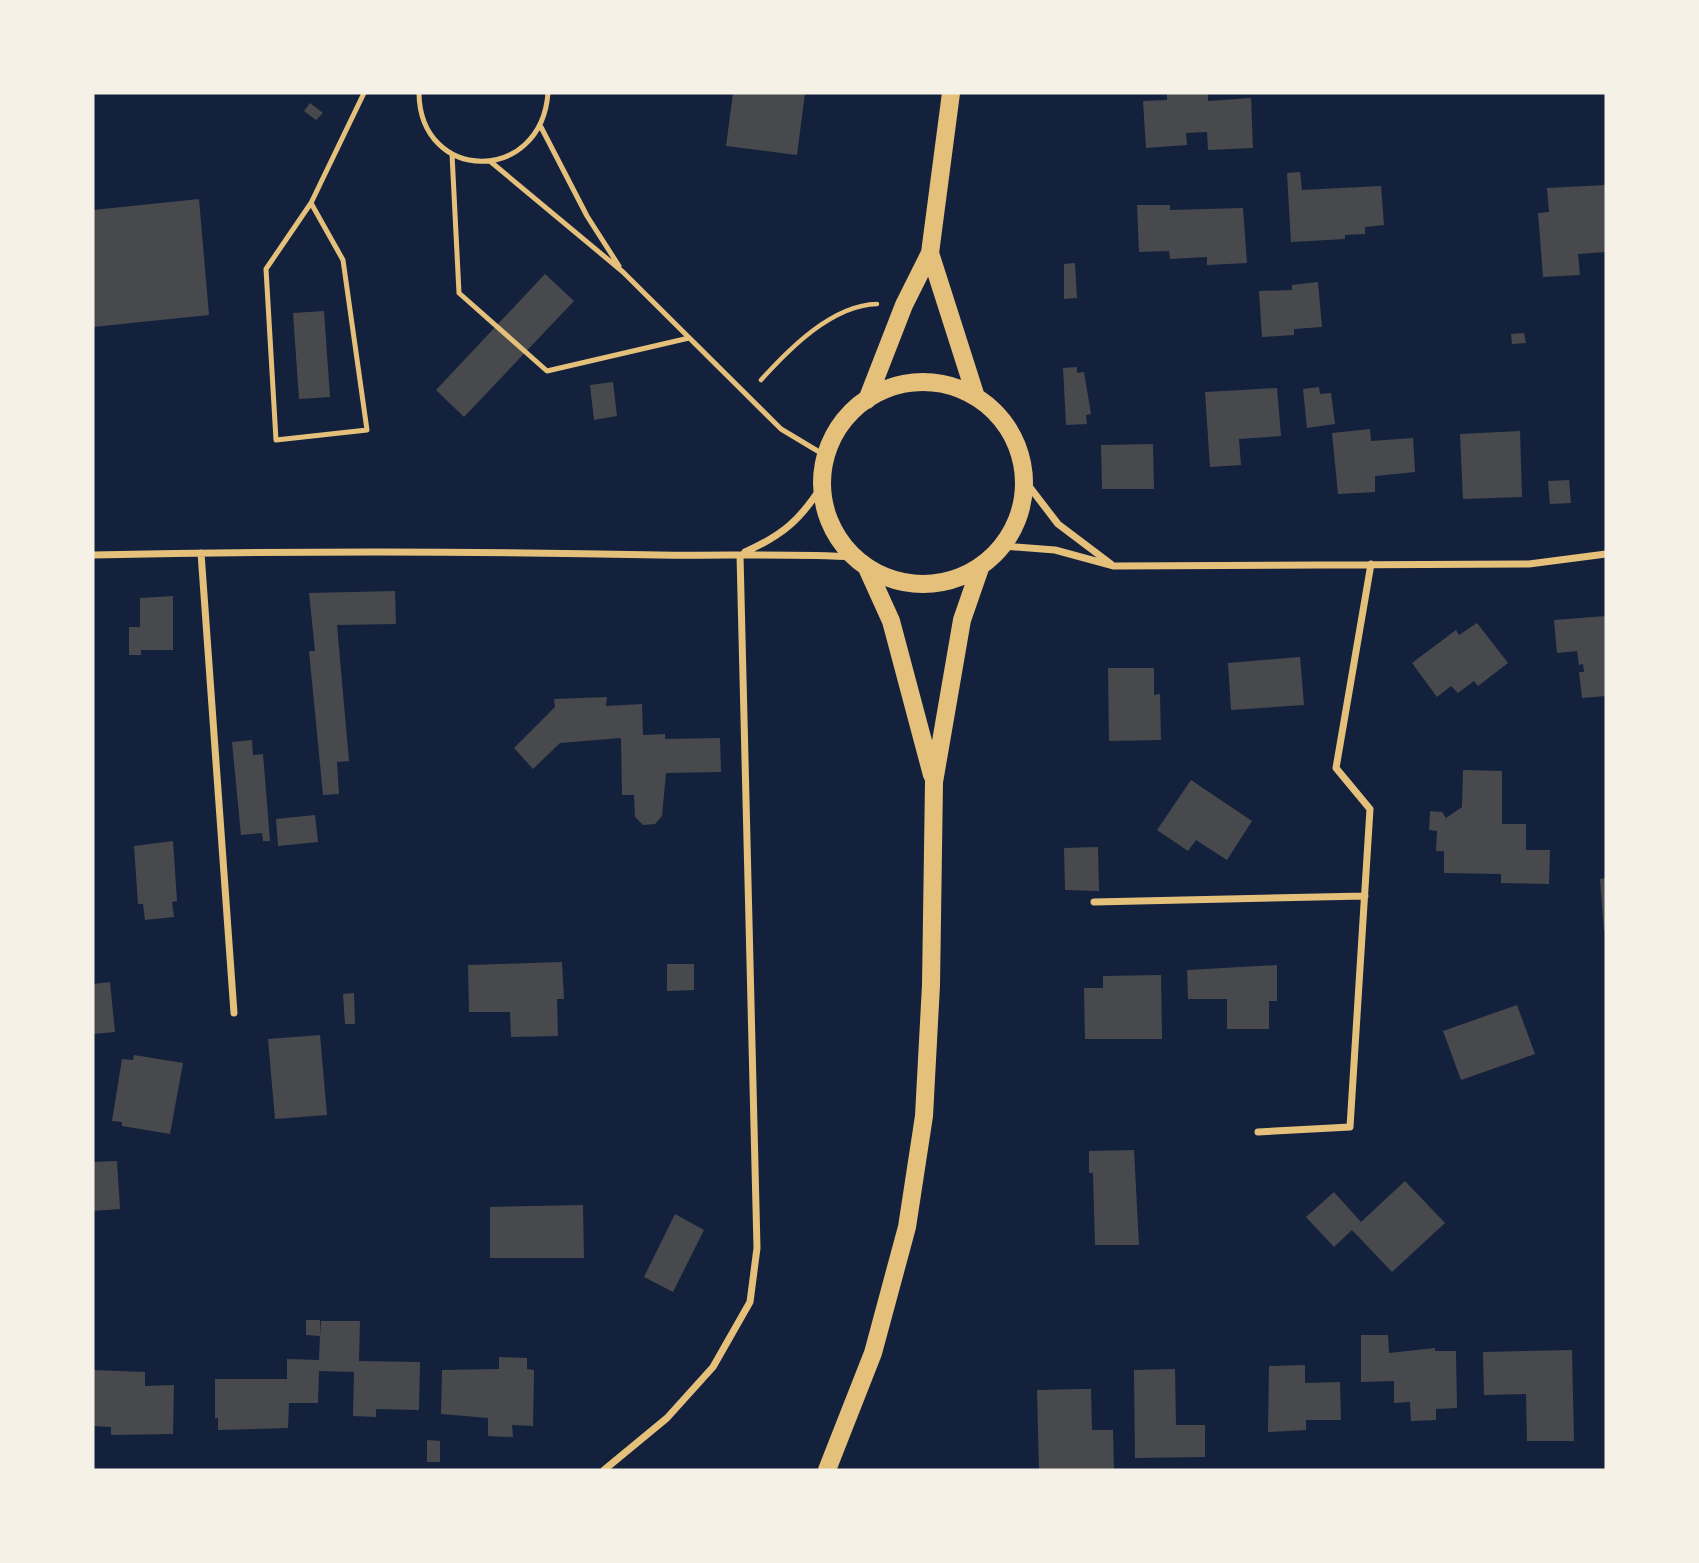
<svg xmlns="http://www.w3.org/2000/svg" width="1699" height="1563" viewBox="0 0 1699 1563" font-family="'Work Sans',sans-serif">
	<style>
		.building { fill: #48494c }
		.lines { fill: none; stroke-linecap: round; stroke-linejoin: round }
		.path { stroke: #e5c07b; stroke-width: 4.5 }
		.service { stroke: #e5c07b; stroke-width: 5 }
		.minor { stroke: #e5c07b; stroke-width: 7 }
		.primary { stroke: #e5c07b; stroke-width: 18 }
	</style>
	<rect width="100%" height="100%" fill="#14213d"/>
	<path class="building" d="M733,93h72l-8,62 -71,-9z
		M1167,93h41v8l43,-3 2,50 -45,2 -1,-18 -21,1 1,12 -41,3 -3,-47 24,-1z
		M310,103l13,10 -7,7 -12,-9z
		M1300,172l2,18 79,-4 3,39 -19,2v7l-20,1v4l-54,3 -4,-69z
		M1606,185v67l-28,2 2,21 -37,2 -5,-64 11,-1 -2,-24z
		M199,199l10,116 -116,12v-117z
		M1137,205h33v5l73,-2 4,55 -40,2v-8l-37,2 -1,-8 -30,1z
		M1075,263l2,35 -13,1v-35z
		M545,274l29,27 -110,116 -28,-27z
		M1318,282l4,45 -28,2v6l-32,2 -3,-46 33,-1v-5z
		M324,311l6,86 -31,2 -6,-86z
		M1524,333l2,10 -14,1 -1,-10z
		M1077,367v6l7,-1 7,42 -5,1 1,9 -21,1 -3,-57z
		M613,382l4,34 -23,4 -4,-35z
		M1319,387l1,7 11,-1 4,31 -28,4 -4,-39z
		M1277,388l4,48 -42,3 2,26 -31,2 -5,-75z
		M1370,429l1,12 42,-3 2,34 -40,4v16l-37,2 -6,-61z
		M1520,431l2,66 -59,2 -3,-65z
		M1153,444l1,45h-52l-1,-44z
		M1569,480l2,23 -21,1 -2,-23z
		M395,591l1,33 -59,1 12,136 -12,1 2,32 -16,1 -14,-144h6l-6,-58z
		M173,596v54h-32v5h-12v-28h11v-29z
		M1606,616v80l-24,2 -3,-26h5l-1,-8 -4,1 -2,-14 -20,2 -3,-33z
		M1477,623l31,40 -30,23 -4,-5 -16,12 -7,-7 -14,11 -25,-34 44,-33 3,5z
		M1300,657l4,48 -73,5 -3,-47z
		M1108,668h46v27l6,-1 1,46 -52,1z
		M607,697l-1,9 36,-2 1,31 22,-1v5l55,-1 1,34 -55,1 -4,43 -7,8 -12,1 -8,-8 -1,-22h-12l-1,-57 -61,5 -27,26 -19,-21 41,-41 -1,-8z
		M252,740l1,15 10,-1 7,87h-7l-1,-8 -21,2 -9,-93z
		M1463,770l39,1v53h24v26h24l-1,34 -48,-1v-9l-57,-1v-22h-8l1,-20 -8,-1 1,-19 12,1 4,6 16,-11z
		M1191,780l61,41 -25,39 -31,-20 -8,11 -31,-21z
		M315,815l3,27 -40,4 -2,-27z
		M173,841l4,60 -5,1 2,15 -29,3 -2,-16h-5l-4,-58z
		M1098,847l1,44 -34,-1 -1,-42z
		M1606,878v53h-2l-4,-52z
		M562,962l2,37h-7l1,37 -47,1 -1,-25h-41l-1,-47z
		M667,964h27v26l-27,1z
		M1277,965v36h-8v28h-42v-30h-39l-1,-29z
		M1161,975l1,64h-77l-1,-51h19v-12z
		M110,982l5,50 -22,2v-50z
		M354,993l1,31h-10l-2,-30z
		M1517,1005l18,49 -74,26 -18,-49z
		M320,1035l7,80 -52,4 -7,-80z
		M134,1055l49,8 -13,71 -48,-8v-4l-10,-1 10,-62 11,1z
		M1134,1150l5,95h-44l-2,-72h-4v-22z
		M117,1161l3,48 -27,2v-49z
		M1405,1181l40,42 -53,49 -40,-42 -18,17 -28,-30 28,-25 27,30z
		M583,1205l1,53h-94v-51z
		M675,1214l29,16 -31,62 -29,-15z
		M306,1320h14v16l1,-15h39l-1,40 61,1 -1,48 -43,-1v8l-23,-1 1,-44 -35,-1 -1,32h-29l-1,25 -70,2v-12h-3v-39h72v-20l32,1 1,-24 -14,-1z
		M1361,1335h27l1,18 46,-5v3h21l1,57 -21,1v11l-25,1 -1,-19 -16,1v-22l-33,1z
		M1572,1350l2,91h-47l-1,-47 -42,1 -1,-43z
		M499,1357l28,1v11l7,1 -1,56 -21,-1 1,12 -25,-1v-18l-47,-4 1,-44 57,-1z
		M1305,1365v18l35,-1 1,38h-35v10l-38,2 1,-66z
		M1175,1369l1,56h29v32l-70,1 -1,-88z
		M93,1370l52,2v14l29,-1 -1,49 -62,1v-8l-18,-1z
		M1080,1389h11l1,41h21l1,40h-75l-2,-80z
		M427,1440l13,1v21h-13z"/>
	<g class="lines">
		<path class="path" d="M761,380c28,-31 71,-75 116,-76"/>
		<path class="service" d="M419,93c1,90 122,92 129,0
			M541,127l46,89 32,50
			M452,154l7,139 88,78 142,-33
			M491,162l132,110 158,157 45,27
			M311,203l32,57 24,170 -91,10 -10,-171 45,-66 53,-110"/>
		<path class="minor" d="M1025,481l33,43 53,40
			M1003,546l52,4 59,16 415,-2 77,-10
			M745,552c38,-17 55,-32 77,-66
			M201,553l33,460
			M93,555c189,-4 377,-4 566,0 66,1 131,-2 196,2
			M1094,902l271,-6
			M1258,1132l92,-5 20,-318 -34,-41 35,-204
			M604,1470l63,-52 46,-51 37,-65 7,-54 -17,-693"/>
		<path class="primary" d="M930,253l46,144
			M822 483a101 101 0 1 1 202 0a101 101 0 1 1-202 0Z
			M867,400l37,-95 26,-52 21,-160
			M867,568l24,53 41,154
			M827,1470l46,-117 34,-126 17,-111 7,-131 3,-203 28,-162 18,-52"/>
	</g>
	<rect width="1699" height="1563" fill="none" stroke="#f6f1e7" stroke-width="189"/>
</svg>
